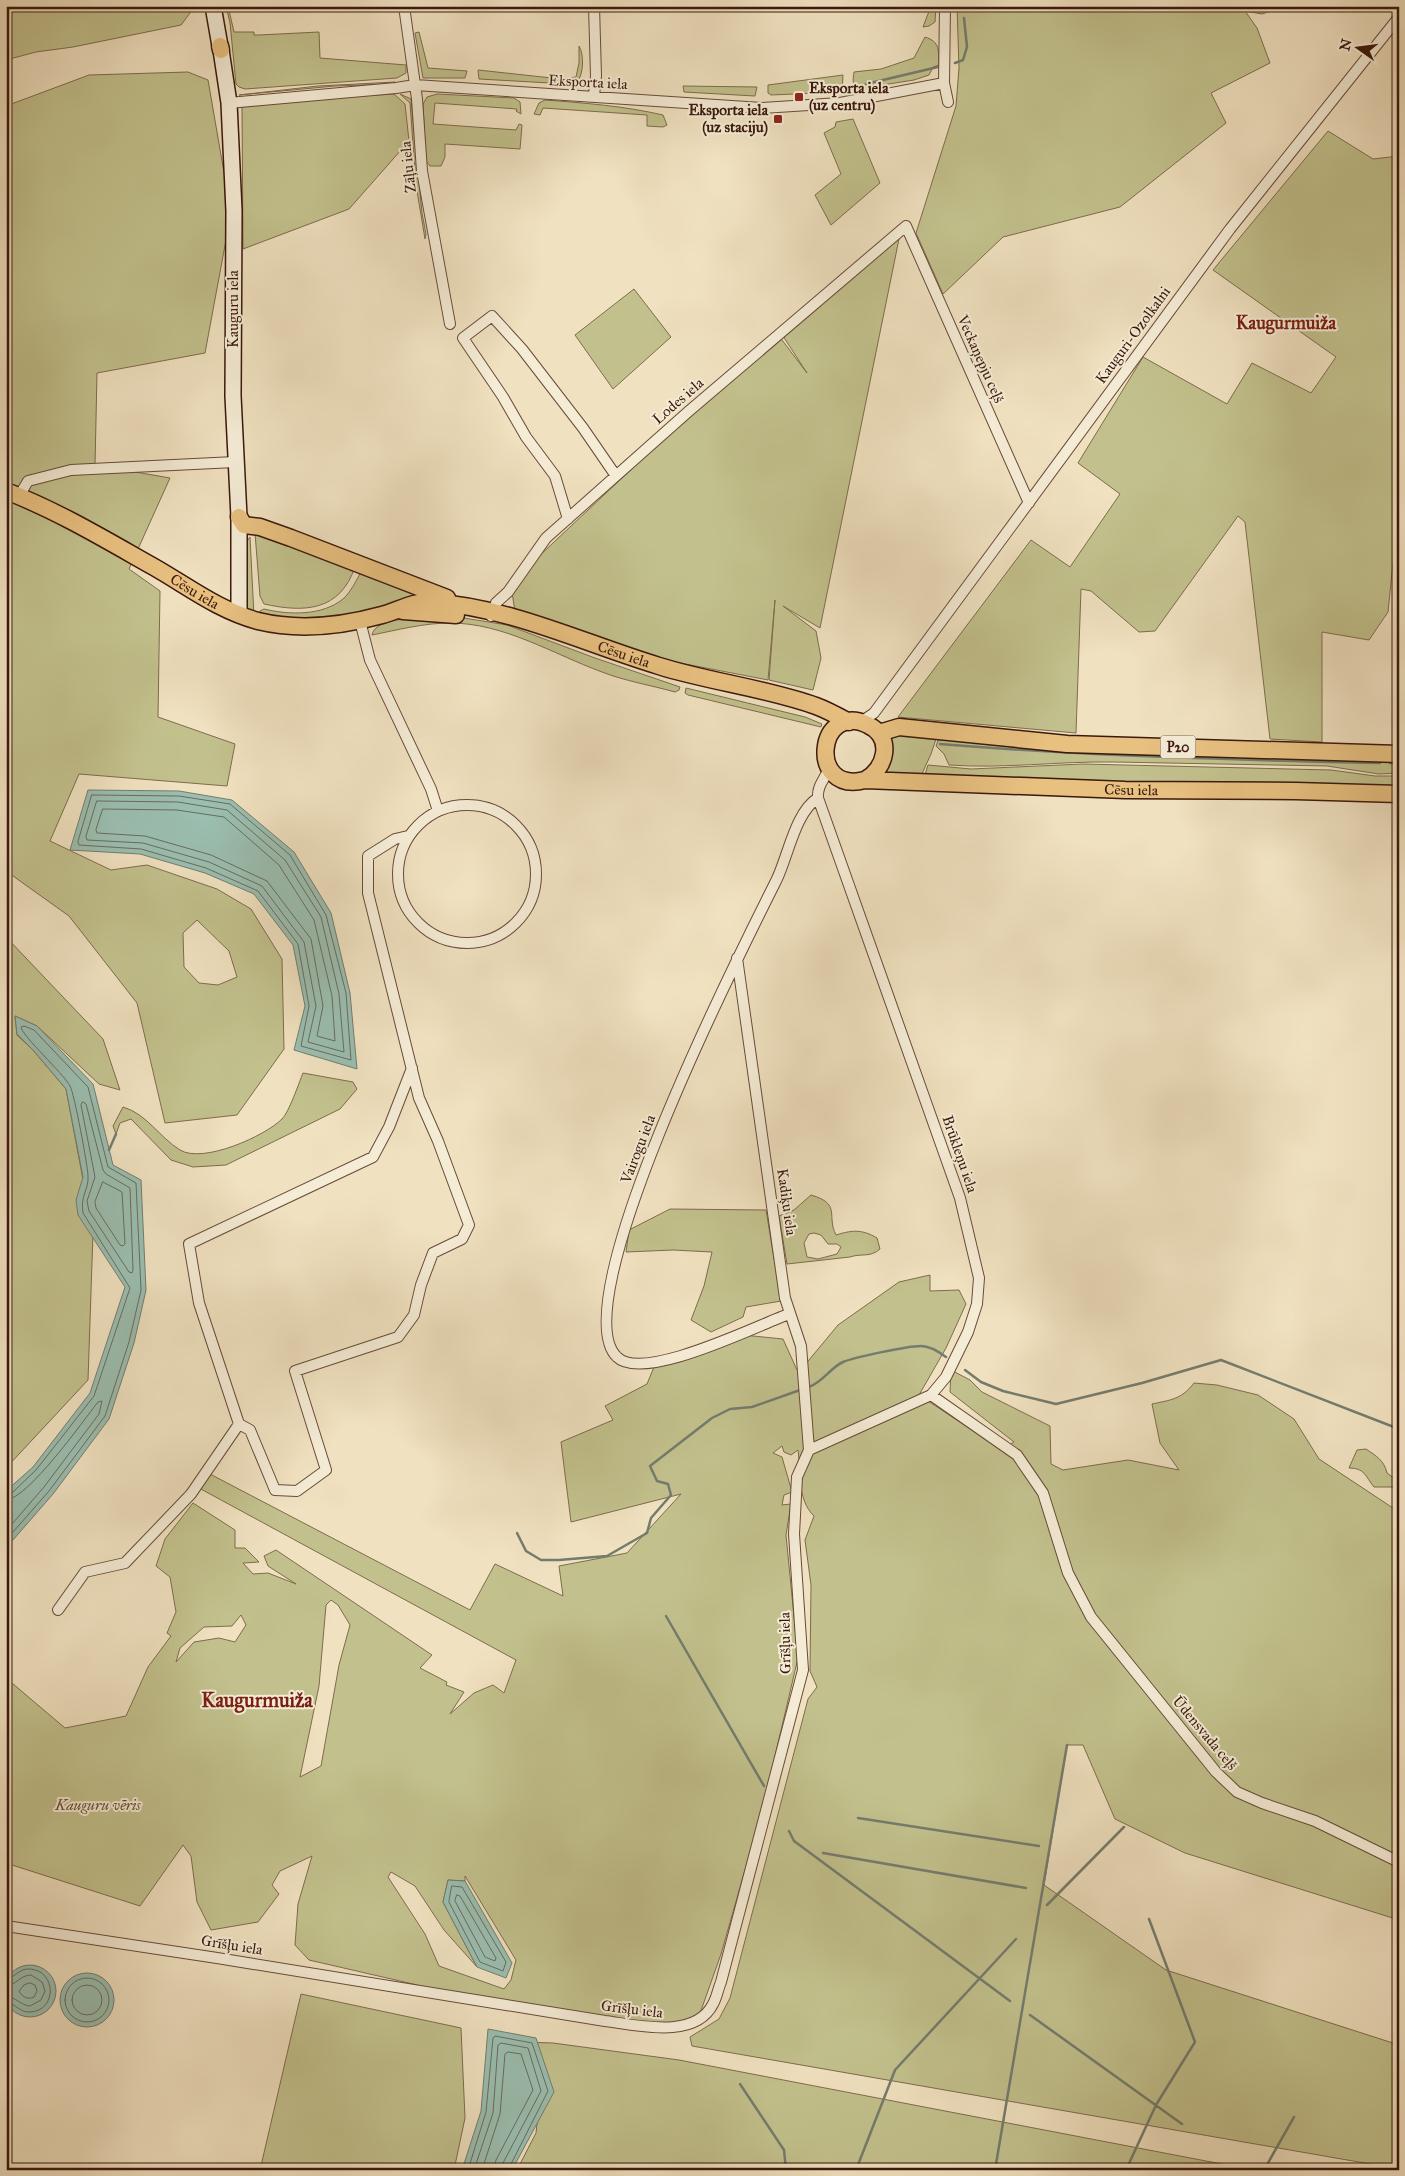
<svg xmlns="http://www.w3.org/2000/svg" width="1405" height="2176" viewBox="0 0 1405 2176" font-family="'IM FELL Great Primer',serif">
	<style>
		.green { fill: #c2c18d; stroke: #7e6c4c; fill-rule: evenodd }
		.water { fill: #9abeb0; stroke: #747c6e }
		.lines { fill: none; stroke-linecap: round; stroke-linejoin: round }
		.shore { stroke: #6a6b5e; stroke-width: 1 }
		.stream { stroke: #747c6e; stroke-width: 2.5 }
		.minor-casing { stroke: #684a39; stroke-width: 12 }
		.secondary-casing { stroke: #3a180c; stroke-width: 18 }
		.primary-casing { stroke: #3a180c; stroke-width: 19 }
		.minor { stroke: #f5ecd6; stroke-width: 10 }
		.secondary { stroke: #f5ecd6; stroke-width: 15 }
		.primary { stroke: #e8c080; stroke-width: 16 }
		.poi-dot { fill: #8f2418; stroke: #f5ecd6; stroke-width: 2 }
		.labels { text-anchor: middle; stroke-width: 4; stroke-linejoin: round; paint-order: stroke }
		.shield { fill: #f5ecd6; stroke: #725849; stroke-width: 1 }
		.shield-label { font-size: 14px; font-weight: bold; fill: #3a180c }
		.street-label { font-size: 15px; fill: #3a180c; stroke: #f5ecd6 }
		.poi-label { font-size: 15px; font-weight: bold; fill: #3a180c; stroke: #f5ecd6; text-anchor: start }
		.park-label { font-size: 15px; font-style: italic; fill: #634b33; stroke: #f5ecd6 }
		.quarter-label { font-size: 18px; font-weight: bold; fill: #7a1f14; stroke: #f5ecd6 }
		.district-label { font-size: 20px; font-weight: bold; fill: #7a1f14; stroke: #f5ecd6 }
	</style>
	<rect width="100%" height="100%" fill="#f0e1c0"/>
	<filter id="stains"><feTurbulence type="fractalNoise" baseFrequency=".004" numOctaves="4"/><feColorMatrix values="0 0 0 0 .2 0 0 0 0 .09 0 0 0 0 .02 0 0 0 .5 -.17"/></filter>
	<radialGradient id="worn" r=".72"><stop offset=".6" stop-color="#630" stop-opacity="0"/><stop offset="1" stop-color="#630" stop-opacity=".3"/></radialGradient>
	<path class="green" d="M6,6h186l1,3 -12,16 -108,22 -37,5 -30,8z
		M226,6h2l6,26h20v3h5l60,-3 1,26 86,7v8l-9,5 -152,11 -6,-2 -3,-3 -6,-61z
		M931,6h5l-1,16 -6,4 -6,1z
		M957,6h329l-24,8 -17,-3 12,17 13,35 -59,30 15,30 -106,84 -117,30 -60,57 -27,-61 40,-127 3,-38z
		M419,32l9,36 39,3 -2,7h-42l-8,-45z
		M925,37c16,5 13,14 14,28l-6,2 -4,8 -15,5 -57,9c-5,-6 -4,-10 -3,-17l27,-3 33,-11z
		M579,46c5,8 5,28 -2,36l-27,1 -71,-4 -1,-9 83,9 15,-2 3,-14z
		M188,72l20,8 23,133 -26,140 -108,20 -2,92 75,13 -41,91 31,22 -2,126 77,27 -8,42 -148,-12 -29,67 61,29 36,-5 70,24 34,20 31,50 2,90 -47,66 -72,8 -28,-120 -68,-87 -63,-45v-765l83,-31zM197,920l32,31 8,26 -19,8 -19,-2 -15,-16 -1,-34z
		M843,75l-1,17 -71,3 -3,-2v-8z
		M395,82l-1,2 -59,2 -96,9 79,-9z
		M683,86l74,1 -2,9 -71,-4z
		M394,94l11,10 4,37 -60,68 -106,40 -1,-142 81,-9z
		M400,94l11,5 11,114 4,21 -1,5 -9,-54 -6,-82z
		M437,94l77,4 6,4 1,12 -5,-3 1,-2 -82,-6 -2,21 83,6 3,-6 3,1 -2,24 -75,-5v13l-4,9h-11l-4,-5 -3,-57 4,-7z
		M545,100c40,3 79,6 118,15l4,10 -4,2 -16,-1v-11l-104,-7 -3,7 -6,-1 5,-11z
		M853,119l27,64 -49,42 -16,-30 26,-21 -17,-41 11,-6 1,-5z
		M1328,131l45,28 26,-3v387h-4l-7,69 -19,28 -47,-8v110l-52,-3 -25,-217 -7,-6 -83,115 -16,1 -48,-41 -10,-2 -5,144 -178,-16 133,-177 39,27 50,-73 -42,-31 65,-106 84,47 25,-41 59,30 25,-36 -123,-87z
		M900,234l-80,394 -37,-22 33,25 5,27 -8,32 -44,-10 6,-80 -7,80 -129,-25 -124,-43 -3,-20 25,-34 183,-172 59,-50 28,37 -26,-40z
		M634,289l37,48 -58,52 -38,-54z
		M255,533l100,34c-15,44 -50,46 -91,37l-4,-8z
		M250,537l4,79c-5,-4 -9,-9 -10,-16 -2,-11 -2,-57 6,-63z
		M362,570l66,25 -95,23 -34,3 -40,-4 1,-6 4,-2c25,6 58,7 79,-10 8,-7 14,-20 19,-29z
		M415,617h43l49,8 88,33 85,29 -1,3 -4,2c-25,-7 -50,-11 -73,-20 -49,-18 -98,-49 -152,-49 -26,0 -53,7 -78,12 3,-15 31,-15 43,-18z
		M686,688l119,29 17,7 -1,3 -133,-32 -3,-2z
		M892,732l44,7 -5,15 -11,24 -38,-2 8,-28z
		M939,738l460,21v14l-20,1 -52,-8 -213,-4c-55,-1 -110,7 -165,3l-5,-11 -8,-8z
		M1083,764l248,6 44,6h24v12l-475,-10 4,-13 43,4z
		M6,937l97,102 17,51 -21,-6 -62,-58 -22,-10 2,19 16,15 33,39 27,144 -5,147 -82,88z
		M303,1073l50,9 4,7 -17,20 -114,56 -33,2 -22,-7 -40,-41 -11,4 -4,11 -3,-8 10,-19c24,7 36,30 57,43 23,14 85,-14 102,-31 7,-7 17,-36 21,-46z
		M811,1195c31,9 15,21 25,40 16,-5 26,-6 41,3l3,11c-10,9 -19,4 -30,8l-63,7 -8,-48 15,-6zM814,1233l7,2 7,9h9l4,3 -4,7 -19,5 -11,-2 -3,-14 5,-9z
		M670,1209l96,1 15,91 -35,6 -3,10 -32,15 -20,-12 13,-34 8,-34 -39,-2 -47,2 3,-22z
		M930,1275v16l29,-1 7,14 -20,44 -27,47 83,55 12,-8 -64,-50 1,-22 19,10 12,12 68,34 1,38 12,6 65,-10 51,10 -19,-27 -8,-39c19,-4 30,-5 42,-21l23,2 41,10 36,24 25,40 80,53v408l-214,-67 -70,-34 -32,-74h-16l-23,140 122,85 233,75v124l-707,-123 -2,-9 29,-18 11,-21 78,-299 9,-12 -7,-16 1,-86 -6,-45 9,-24c-17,-16 -13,-45 -16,-66l-7,5 -7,-3 -2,-6 -9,7 9,4 10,35 -8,3 -2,10 9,-1 -5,31 12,123 -35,149 -42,147 -23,65 -21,6 -51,-3 -187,-32 -130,-30 -14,-15 3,-41 14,-48 -32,15 -8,14 7,9 -21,28 -47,8 -14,-28 -6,-46 -8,-11 -43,61 -128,-41 -6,1v-188l59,50 61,-12 22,-49 23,-31 -4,-3 9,-21 -6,-35 -14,-11 9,-27 28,-36 42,27v18h10l14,14 -16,1 10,11 15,-1 28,11 -28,-18 -4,-10 12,-6 156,105 -12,13 27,14 -1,3 18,7 -14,22 24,-21 19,-8 11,8 12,-33 -317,-172 9,-15 262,137 25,-46 68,32 -4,-30 68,-13 54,-59 -110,28 -10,-80 52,-22 -8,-14 42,-22 7,-17 89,-32 40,4 14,31 7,-4 34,-41 61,-43zM331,1600l7,5 12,20 -11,40 -18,101 -21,11 19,-91 7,-81zM241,1615l5,10 -11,17 -16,-4 -25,4 -18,20 4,-14 24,-21 28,-1zM391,1872l24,14 29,44 33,37 -34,-65 5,-22 17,1v-5l51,84 -5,20 -7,9 -65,-23 -14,-32 -37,-57z
		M1366,1449c10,7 18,11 21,24l12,9v12l-7,-7h-18c-9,-11 -9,-19 -25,-19l8,-18z
		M301,1994l160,34 4,90 -11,52h-194z
		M522,2042l31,1 126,17 574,110h-736l19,-37 3,-27z"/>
	<path class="water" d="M88,790l91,1 53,9 62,52 37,61 19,80 7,76 -63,-19 11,-44 -12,-61 -39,-51 -49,-21 -65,-19 -70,-4z
		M15,1016l22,10 56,58 20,81 28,15 5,110 -12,53 -25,76 -56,75 -47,54v-57l27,-24 57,-74 35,-106 -47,-72 -2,-15 7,-23 -17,-88 -33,-39 -16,-16z
		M448,1880l17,1 47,82 -6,15 -29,-11 -34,-65z
		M4 1991a26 26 0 1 1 52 0a26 26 0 1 1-52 0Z
		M60 2000a27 27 0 1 1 54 0a27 27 0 1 1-54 0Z
		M488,2029l48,9 18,54 -42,78h-50l19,-59z"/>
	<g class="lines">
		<path class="shore" d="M92,795l87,1 51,8 60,51 36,60 20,78 5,67 -50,-14 8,-40 -11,-62 -40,-53 -52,-23 -65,-19 -62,-4 -1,-3z
			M97,801l81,1 49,8 58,50 36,57 18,77 5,58 -36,-10 8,-36 -12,-64 -42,-56 -53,-24 -66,-19 -56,-3 -1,-3z
			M103,809l74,1 47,7 55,48 35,55 18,76 3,45 -18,-5 6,-30 -12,-67 -44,-58 -56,-26 -66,-19 -48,-3 -1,-3z
			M83,1102l3,2 17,66 3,4 24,14 3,82 -1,3 -3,-1 -40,-61 -2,-10 8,-24 -14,-72z
			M103,1182l19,10 3,52 -2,2 -3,-1 -24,-37 -1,-6z
			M6,1494l6,-1 24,-23 58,-74 36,-108 -47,-75c-3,-18 6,-23 5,-37 0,-9 -14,-84 -18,-90 -7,-13 -48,-50 -49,-59l3,-1 10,4 54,57 20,80 28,16 5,107 -12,52 -24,74 -56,75 -43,49
			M6,1500c22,-1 77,-79 92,-98l4,-1 -3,13 -55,73 -38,44
			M452,1886l10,1 44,75 -3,9 -23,-9 -31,-60z
			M457,1895l3,1 36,62 -1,3 -10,-4 -30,-56z
			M65 2000a22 22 0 1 1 44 0a22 22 0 1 1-44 0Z
			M6,1979c9,-1 13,-11 24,-10 27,2 27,42 0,43 -10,1 -15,-9 -24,-10
			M30,1983l5,2 2,6 -3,6c-6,3 -12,0 -15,-6l5,-6z
			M72 2000a15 15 0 1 1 30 0a15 15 0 1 1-30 0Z
			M6,1986c11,-1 14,-11 25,-11l11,7 3,9 -4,9 -11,6c-10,-1 -14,-9 -24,-10
			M468,2170l18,-58 7,-74 2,-2 37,7 16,48 -40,79
			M474,2170l19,-57 5,-68 3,-2 27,5 13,43 -38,72 -2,7
			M482,2170l18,-56 5,-60 3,-2 13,2 12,36 -37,70 -2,10"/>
		<path class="stream" d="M955,63l8,-3 4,-13 -3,-29
			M866,84l76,-18
			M940,744c147,12 293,16 440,19
			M1390,763h9
			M109,1150l7,-16
			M965,1370l16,12 22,9 53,13 86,-21 79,-23 178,69
			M809,1387c14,-5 21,-19 34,-25 12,-5 65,-16 78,-16 9,0 17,5 25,11
			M517,1533l9,18 15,9h18l48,-4 40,-23 4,-15 20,-23 -3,-11 -11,-3 -7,-15 62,-48 18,-9 22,-2 48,-17
			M666,1616l98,170
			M858,1818l181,28
			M789,1831l5,10 216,160
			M823,1853l203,35
			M1047,1905l77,-78
			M1030,2015l152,109
			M740,2084l44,66 2,20
			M856,2170l39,-100 121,-131
			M995,2170l72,-425
			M1126,2170l30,-65 39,-63 -46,-123
			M1264,2170l30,-53"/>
		<defs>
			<path id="minor" d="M404,6l13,93 5,72 28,153
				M594,6l2,70 -2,20
				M945,6l-1,77 4,19
				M229,103l167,-15 19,-3 347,23 78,-5 104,-20
				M19,496l9,-15 43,-11 164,-8
				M568,519l-13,-43 -29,-39 -23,-40 -40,-59 29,-22 30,33 61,79 33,48
				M491,616l5,-13 12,-11 38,-54 143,-127 217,-185 123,277
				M360,621l10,39 61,129 7,22
				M861,722l13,-9 356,-484 169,-212
				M398 874a69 69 0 1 1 138 0a69 69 0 1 1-138 0Z
				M789,1314c-31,11 -146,69 -172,43 -56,-53 126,-410 159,-476 12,-24 19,-69 42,-83
				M931,1395l86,60 26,38 25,80 23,44 125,155 21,20 25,11 53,18 84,41
				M239,1424l11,6 25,60 22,1 29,-21 -31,-99 103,-34 16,-22 7,-30 12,-32 29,-14 7,-14 -31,-84 -19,-43 -51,-205v-37l27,-17 13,-3
				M809,1450l122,-55 15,-18 22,-45 9,-28 2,-26 -19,-80 -142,-400c-1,-14 8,-19 11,-31
				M58,1610l27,-38 40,-9 66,-69 48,-70 -40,-121 -10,-59 184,-87 16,-30 23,-59
				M6,1926l211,32 388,63c32,4 90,19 108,-17 4,-7 5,-15 8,-22l82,-312 -9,-136 3,-57 12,-27 -8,-104 -16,-48 -48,-340"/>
			<path id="secondary" d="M213,6l7,40
				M221,50l8,53 5,108 -1,185 6,121v97"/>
			<g id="primary">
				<path d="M220,46l1,4"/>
				<path id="s1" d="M6,491c52,20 100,49 148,76 35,20 64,43 104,54 41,10 84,5 124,-6 15,-4 32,-14 48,-13 80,5 153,41 229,64 51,16 107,22 157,40 11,4 22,10 33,16"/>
				<path d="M239,517l5,8 16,2 31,11 156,60"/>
				<path d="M403,611l53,4"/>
				<path d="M879,733l20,-6 168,17 332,10"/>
				<path id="s2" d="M865,780c21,-11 29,-43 3,-55 -51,-25 -61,70 -3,55l260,10 171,1 103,3"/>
			</g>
		</defs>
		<use href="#minor" class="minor-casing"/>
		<use href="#secondary" class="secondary-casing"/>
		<use href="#primary" class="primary-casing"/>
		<use href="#minor" class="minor"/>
		<use href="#secondary" class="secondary"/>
		<use href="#primary" class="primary"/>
	</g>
	<g class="poi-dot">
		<rect x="794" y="92" width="10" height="10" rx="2.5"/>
		<rect x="773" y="114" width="10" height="10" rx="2.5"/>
	</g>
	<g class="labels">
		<rect class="shield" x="1160.5" y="735.5" width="35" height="23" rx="4"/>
		<g class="shield-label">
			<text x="1178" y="752">P20</text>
		</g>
		<g class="street-label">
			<text transform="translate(588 82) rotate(3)" y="5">Eksporta iela</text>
			<text transform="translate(408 167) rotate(-96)" y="5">Zāļu iela</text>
			<text transform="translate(233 309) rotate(-90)" y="5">Kauguru iela</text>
			<text transform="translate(1133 335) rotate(-54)" y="5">Kauguri-Ozolkalni</text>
			<text transform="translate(981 359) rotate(66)" y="5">Veckaņepju ceļš</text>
			<text transform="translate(678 401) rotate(-41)" y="5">Lodes iela</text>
			<text dy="5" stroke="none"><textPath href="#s1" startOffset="214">Cēsu iela</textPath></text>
			<text dy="5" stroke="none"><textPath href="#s1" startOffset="661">Cēsu iela</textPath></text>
			<text dy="5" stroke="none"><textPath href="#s2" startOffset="455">Cēsu iela</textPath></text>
			<text transform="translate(638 1149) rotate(-69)" y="5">Vairogu iela</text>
			<text transform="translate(960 1154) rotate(71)" y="5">Brūkleņu iela</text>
			<text transform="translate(787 1202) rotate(82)" y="5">Kadiķu iela</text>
			<text transform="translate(785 1643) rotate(-91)" y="5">Grīšļu iela</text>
			<text transform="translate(1205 1733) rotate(50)" y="5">Ūdensvada ceļš</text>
			<text transform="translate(232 1945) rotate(9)" y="5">Grīšļu iela</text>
			<text transform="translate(632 2009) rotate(7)" y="5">Grīšļu iela</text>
		</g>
		<g class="poi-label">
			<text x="809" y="93">Eksporta iela<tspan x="809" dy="17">(uz centru)</tspan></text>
			<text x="768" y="115" text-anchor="end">Eksporta iela<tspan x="768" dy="17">(uz staciju)</tspan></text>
		</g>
		<g class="park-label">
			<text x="98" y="1810">Kauguru vēris</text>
		</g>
		<g class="quarter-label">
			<text x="1286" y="329">Kaugurmuiža</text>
		</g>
		<g class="district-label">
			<text x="257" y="1707">Kaugurmuiža</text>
		</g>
	</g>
	<rect width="1405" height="2176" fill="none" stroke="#f0e1c0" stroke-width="25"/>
	<rect x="8" y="8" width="1390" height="2161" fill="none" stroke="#3a180c" stroke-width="2.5"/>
	<rect x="12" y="12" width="1380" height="2151" fill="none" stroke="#3a180c"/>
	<g transform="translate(1358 48) rotate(284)" stroke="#f5ecd6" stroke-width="4" paint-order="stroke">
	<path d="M0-4L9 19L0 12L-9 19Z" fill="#3a180c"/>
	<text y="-8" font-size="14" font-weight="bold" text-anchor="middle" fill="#3a180c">N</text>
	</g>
	<rect width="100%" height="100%" filter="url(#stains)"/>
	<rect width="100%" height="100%" fill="url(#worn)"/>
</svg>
